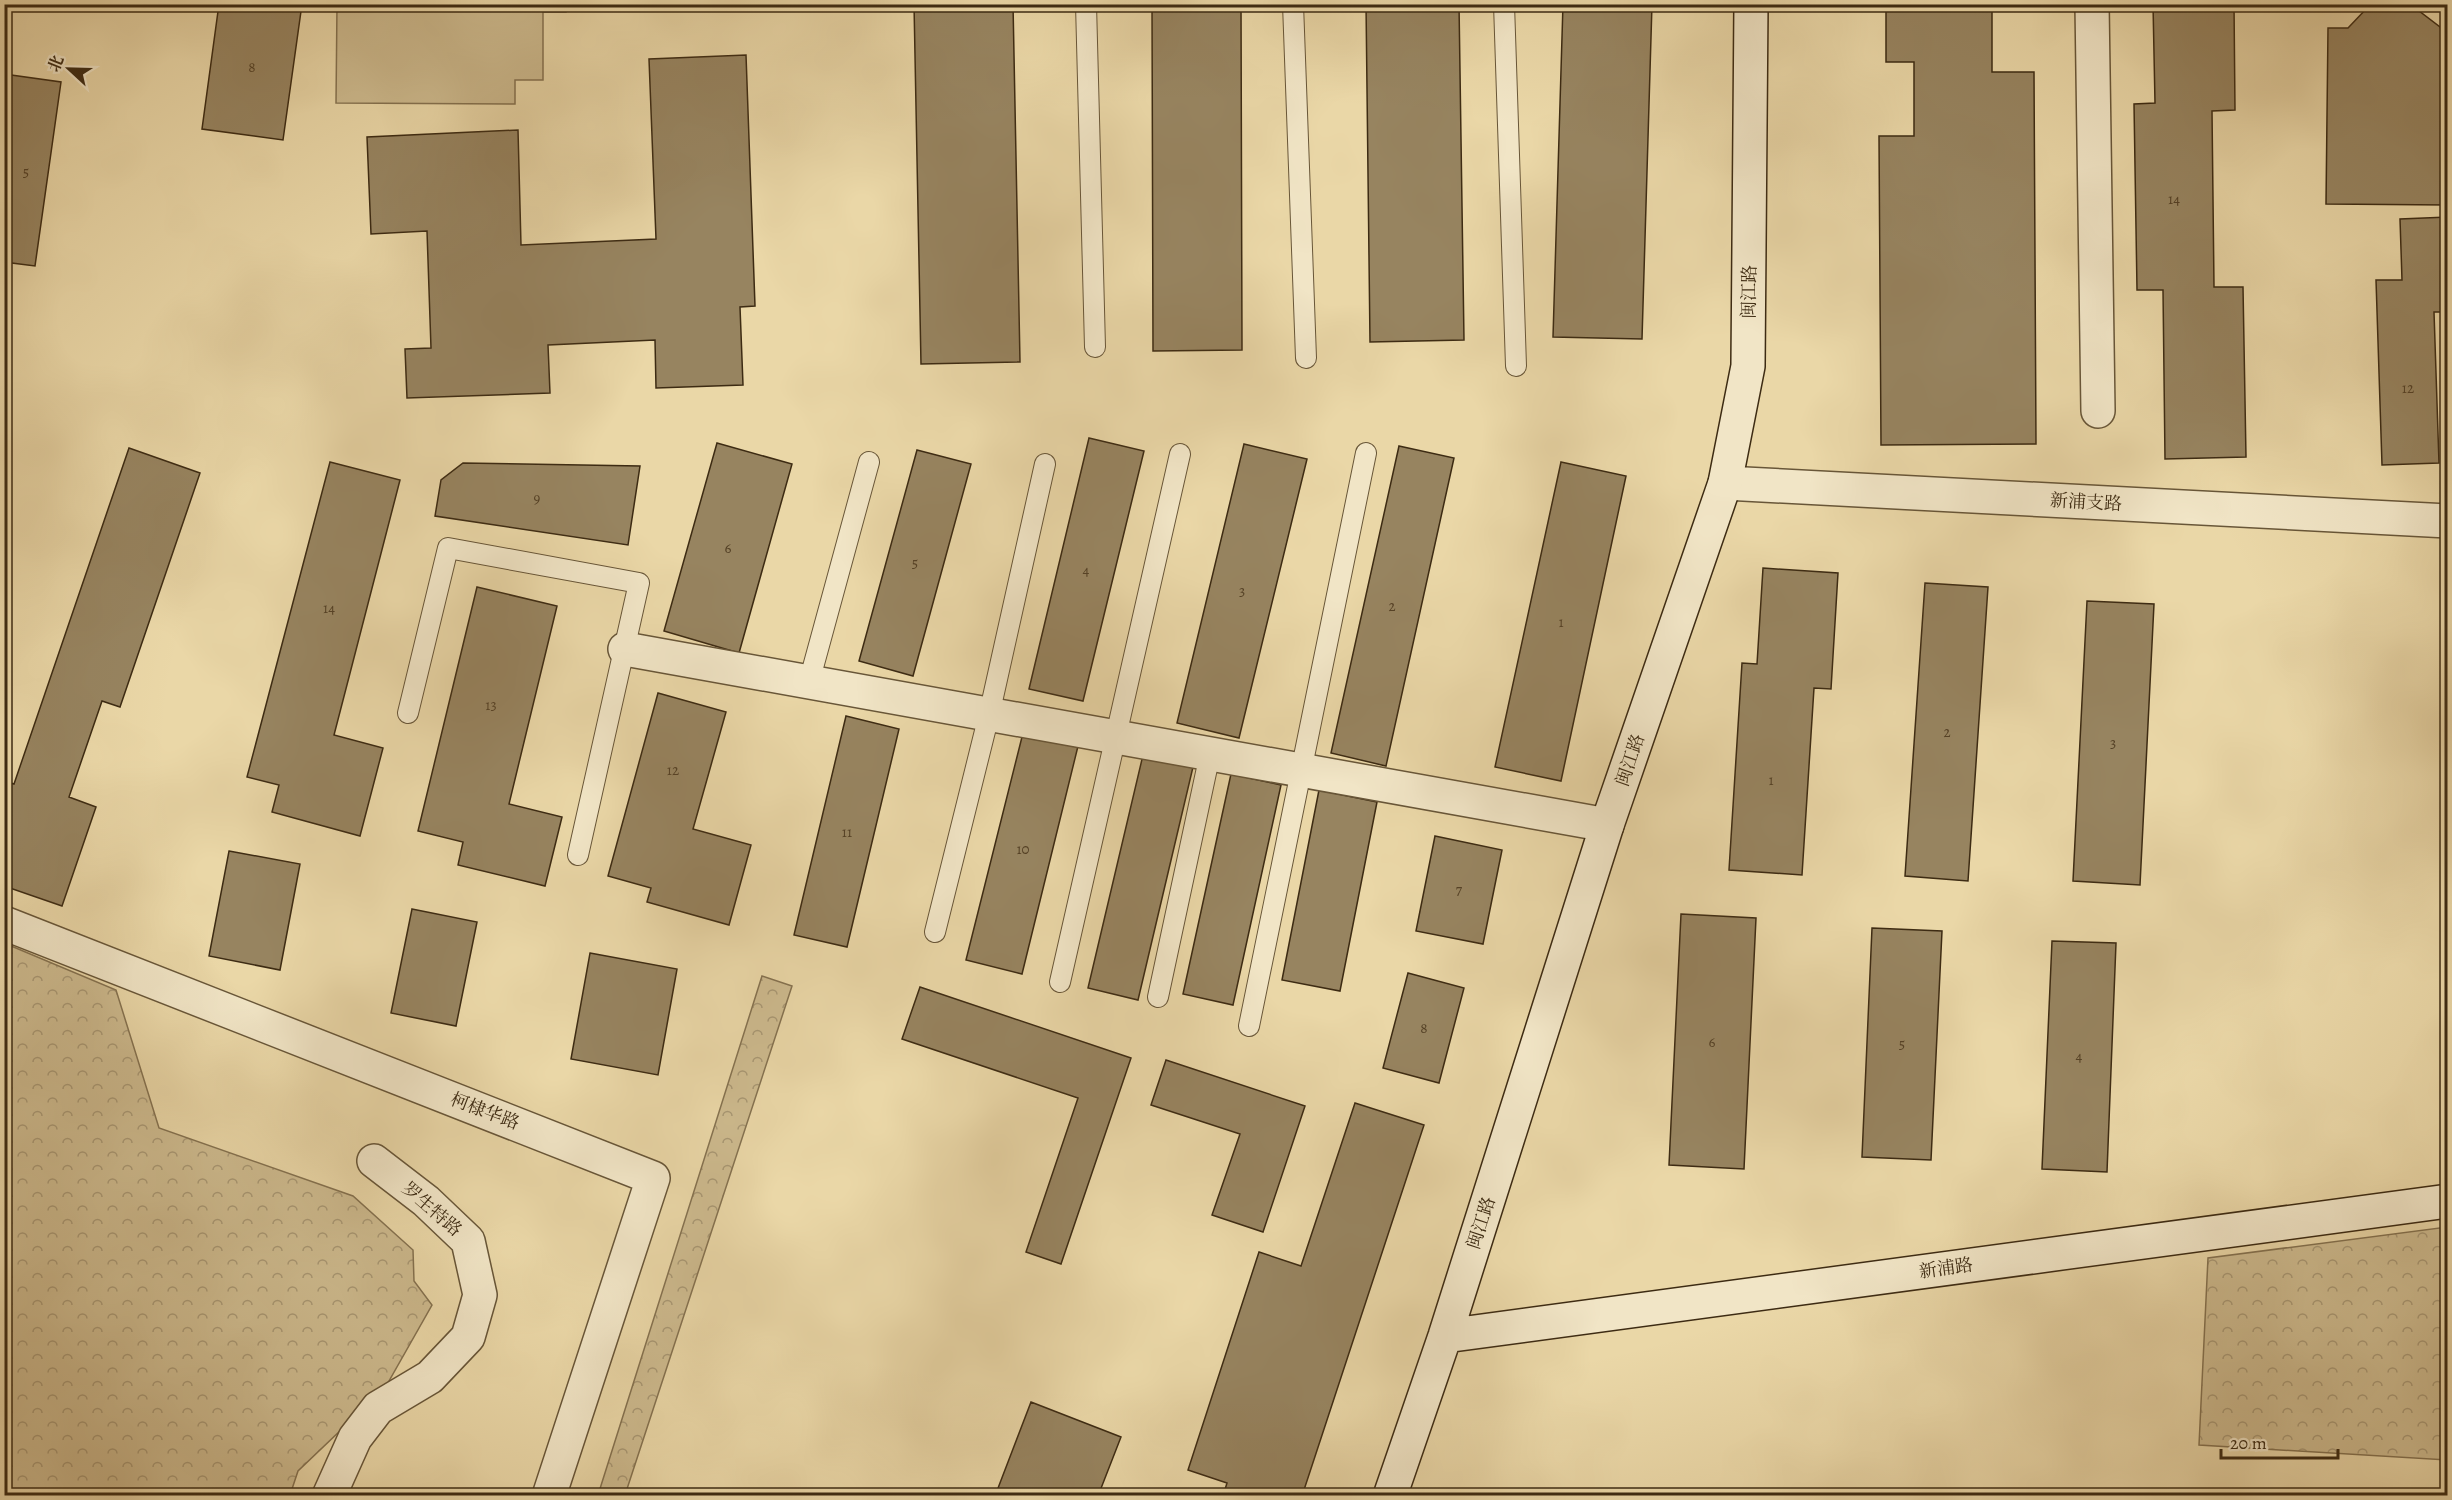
<svg xmlns="http://www.w3.org/2000/svg" width="2452" height="1500" viewBox="0 0 2452 1500" font-family="Alegreya,'Noto Serif SC',serif">
	<style>
		.forest { fill: url(#forest-crowns); stroke: #857250; stroke-width: 1.5 }
		.pitch { fill: #cdba8e; stroke: #857250; stroke-width: 1.5 }
		.building { fill: #978460; stroke: #3d2b13; stroke-width: 1.5 }
		.lines { fill: none; stroke-linecap: round; stroke-linejoin: round }
		.lane-casing { stroke: #685638; stroke-width: 22 }
		.street-casing { stroke: #685638; stroke-width: 36 }
		.secondary-casing { stroke: #3d2b13; stroke-width: 36 }
		.lane { stroke: #f1e5c6; stroke-width: 20 }
		.street { stroke: #f1e5c6; stroke-width: 33 }
		.secondary { stroke: #f1e5c6; stroke-width: 33 }
		.labels { text-anchor: middle; stroke-width: 5; stroke-linejoin: round; paint-order: stroke }
		.number-label { font-size: 15px; fill: #544126 }
		.street-label { font-size: 18px; fill: #3d2b13; stroke: #f1e5c6 }
	</style>
	<defs>
		<pattern id="forest-crowns" width="20" height="18" patternUnits="userSpaceOnUse" patternTransform="scale(1.5)"><rect width="20" height="18" fill="#cdba8e"/><path d="M2 6a3 3 0 1 1 6 0M12 15a3 3 0 1 1 6 0" fill="none" stroke="#a89773"/></pattern>
	</defs>
	<rect width="100%" height="100%" fill="#ead7a7"/>
	<filter id="stains"><feTurbulence type="fractalNoise" baseFrequency=".00333" numOctaves="4"/><feColorMatrix values="0 0 0 0 .2 0 0 0 0 .09 0 0 0 0 .02 0 0 0 .5 -.17"/></filter>
	<radialGradient id="worn" r=".72"><stop offset=".6" stop-color="#630" stop-opacity="0"/><stop offset="1" stop-color="#630" stop-opacity=".3"/></radialGradient>
	<path class="forest" d="M4,943l112,47 43,138 194,68 60,54 1,31 18,24 -47,83 -87,83 -8,24h-285z
		M762,976l30,10 -167,509h-27z
		M2447,1227v233l-248,-15 9,-187z"/>
	<path class="pitch" d="M337,5l229,-1v8h-23v68h-28v24l-179,-1z"/>
	<path class="building" d="M219,4h83l-19,136 -81,-11z
		M914,4h99l7,358 -99,2z
		M1152,4h89l1,346 -89,1z
		M1366,4h93l5,336 -94,2z
		M1563,4h89l-10,335 -89,-2z
		M1886,4h106v68h42l2,372 -155,1 -2,-309h35v-74h-28z
		M2153,4h81l1,106 -23,1 2,176h29l3,170 -81,2 -2,-169h-26l-3,-186 21,-1z
		M2393,4l26,7 21,16 8,19v159l-122,-1 2,-176h20l20,-21z
		M746,55l9,251 -15,1 3,78 -87,3 -1,-48 -107,5 2,48 -143,5 -2,-49 26,-1 -4,-117 -56,3 -4,-97 151,-7 3,115 135,-6 -7,-180z
		M4,74l57,8 -26,184 -31,-4z
		M2448,217v95h-14l5,151 -57,2 -6,-185h26l-2,-61z
		M1089,438l55,13 -61,250 -54,-12z
		M717,443l75,21 -53,189 -75,-22z
		M1244,444l63,15 -68,279 -62,-15z
		M1399,446l55,12 -68,308 -55,-13z
		M129,448l71,25 -80,234 -18,-6 -33,96 27,10 -34,99 -58,-20v-105l10,3z
		M917,450l54,14 -58,212 -54,-15z
		M330,462l70,18 -66,255 49,13 -23,88 -88,-24 7,-27 -32,-8z
		M1561,462l65,14 -65,305 -66,-14z
		M463,463l177,3 -12,79 -193,-29 6,-36z
		M1763,568l75,5 -7,116 -17,-1 -12,187 -73,-5 13,-207 15,1z
		M1925,583l63,4 -20,294 -63,-5z
		M477,587l80,19 -48,198 53,13 -17,69 -87,-21 5,-23 -45,-11z
		M2087,601l67,3 -14,281 -67,-4z
		M658,693l68,19 -33,117 58,16 -22,80 -82,-23 4,-14 -43,-12z
		M846,716l53,13 -52,218 -53,-12z
		M1025,725l55,13 -58,236 -56,-14z
		M1143,755l50,12 -55,233 -50,-12z
		M1231,774l50,11 -48,220 -50,-11z
		M1319,790l58,12 -37,189 -58,-11z
		M1435,836l67,14 -19,94 -67,-13z
		M229,851l71,13 -20,106 -71,-14z
		M412,909l65,13 -21,104 -65,-13z
		M1681,914l75,4 -12,251 -75,-4z
		M1872,928l70,3 -11,229 -69,-3z
		M2052,941l64,2 -9,229 -65,-3z
		M590,953l87,16 -19,106 -87,-16z
		M1408,973l56,15 -25,95 -56,-15z
		M920,987l211,71 -70,206 -35,-12 52,-154 -176,-59z
		M1166,1060l139,46 -42,126 -51,-17 28,-81 -89,-29z
		M1355,1103l69,22 -122,371h-79l4,-13 -39,-13 71,-218 42,14z
		M1031,1402l90,35 -23,59h-103z"/>
	<g class="lines">
		<defs>
			<path id="lane" d="M1086,4l9,343
				M1293,4l13,354
				M1504,4l12,362
				M809,682l60,-220
				M408,713l40,-165 191,35 -61,272
				M935,932l54,-217 56,-251
				M1060,982l120,-528
				M1158,997l52,-243
				M1249,1026l117,-573"/>
			<path id="street" d="M2092,4l6,407
				M1725,483l723,38
				M625,649l982,176
				M4,923l649,255 -104,318
				M329,1496l26,-58 23,-30 52,-31 38,-40 12,-42 -12,-54 -42,-40 -52,-40"/>
			<path id="secondary" d="M1445,1336l1003,-135
				M1390,1496l55,-160 162,-511 118,-342 23,-117 3,-362"/>
		</defs>
		<use href="#lane" class="lane-casing"/>
		<use href="#street" class="street-casing"/>
		<use href="#secondary" class="secondary-casing"/>
		<use href="#lane" class="lane"/>
		<use href="#street" class="street"/>
		<use href="#secondary" class="secondary"/>
	</g>
	<g class="labels">
		<g class="number-label">
			<text x="252" y="72">8</text>
			<text x="26" y="177">5</text>
			<text x="2174" y="204">14</text>
			<text x="2408" y="393">12</text>
			<text x="537" y="503">9</text>
			<text x="728" y="553">6</text>
			<text x="915" y="568">5</text>
			<text x="1086" y="575">4</text>
			<text x="1242" y="596">3</text>
			<text x="1392" y="611">2</text>
			<text x="329" y="613">14</text>
			<text x="1561" y="627">1</text>
			<text x="491" y="710">13</text>
			<text x="1947" y="737">2</text>
			<text x="2113" y="748">3</text>
			<text x="673" y="775">12</text>
			<text x="1771" y="785">1</text>
			<text x="847" y="837">11</text>
			<text x="1023" y="854">10</text>
			<text x="1459" y="895">7</text>
			<text x="1424" y="1033">8</text>
			<text x="1712" y="1047">6</text>
			<text x="1902" y="1049">5</text>
			<text x="2079" y="1061">4</text>
		</g>
		<g class="street-label">
			<text transform="translate(1749 292) rotate(-89)" y="6">闽江路</text>
			<text transform="translate(2086 502) rotate(3)" y="6">新浦支路</text>
			<text transform="translate(1630 760) rotate(-71)" y="6">闽江路</text>
			<text transform="translate(485 1111) rotate(21)" y="6">柯棣华路</text>
			<text transform="translate(432 1209) rotate(41)" y="6">罗生特路</text>
			<text transform="translate(1481 1223) rotate(-72)" y="6">闽江路</text>
			<text transform="translate(1946 1268) rotate(-8)" y="6">新浦路</text>
		</g>
	</g>
	<rect width="2452" height="1500" fill="none" stroke="#ead7a7" stroke-width="24"/>
	<rect x="6" y="6" width="2440" height="1488" fill="none" stroke="#3d2b13" stroke-width="3"/>
	<rect x="12" y="12" width="2428" height="1476" fill="none" stroke="#3d2b13" stroke-width="1.5"/>
	<g transform="translate(69 69) rotate(292)" stroke="#f1e5c6" stroke-width="4.5" paint-order="stroke">
	<path d="M0-4.5L10 22L0 15L-10 22Z" fill="#3d2b13"/>
	<text y="-9" font-size="16" font-weight="bold" text-anchor="middle" fill="#3d2b13">北</text>
	</g>
	<path d="M2221 1449v9h117v-9" fill="none" stroke="#3d2b13" stroke-width="3"/>
	<text x="2230" y="1449" font-size="18" fill="#3d2b13" stroke="#f1e5c6" stroke-width="4.5" paint-order="stroke">20 m</text>
	<rect width="100%" height="100%" filter="url(#stains)"/>
	<rect width="100%" height="100%" fill="url(#worn)"/>
</svg>
